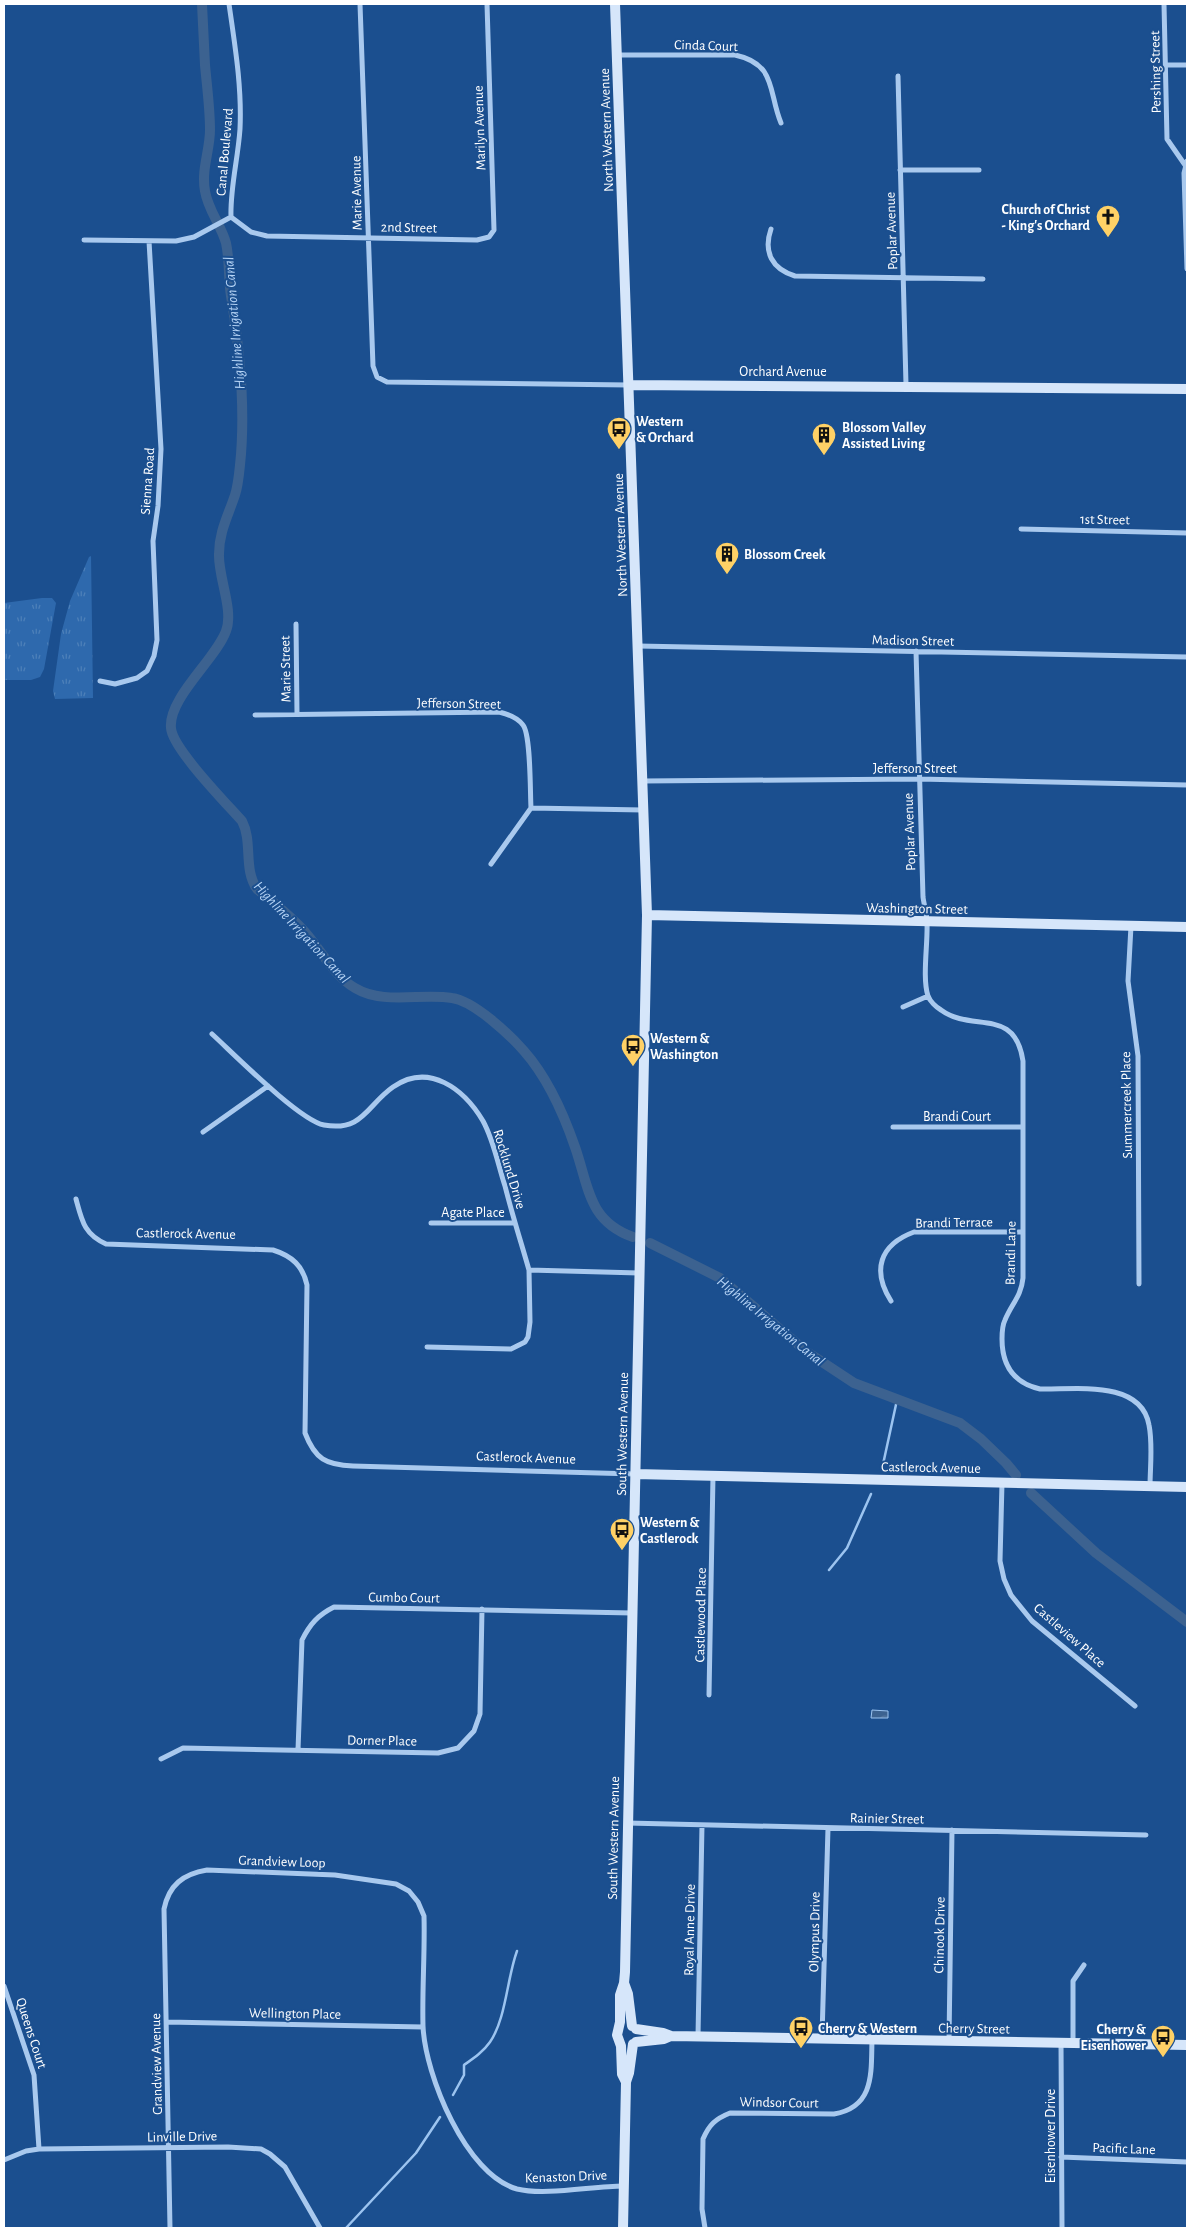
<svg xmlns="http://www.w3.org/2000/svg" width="1191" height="2232" viewBox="0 0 1191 2232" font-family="'Alegreya Sans',sans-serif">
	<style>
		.grass { fill: url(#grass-tufts) }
		.water { fill: url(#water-waves); stroke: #9cc4f0 }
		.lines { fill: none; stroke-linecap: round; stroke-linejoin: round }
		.stream { stroke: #9cc4f0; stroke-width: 2.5 }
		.canal { stroke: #3c6290; stroke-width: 10 }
		.street { stroke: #a9c9ee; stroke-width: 5 }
		.secondary { stroke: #d6e6fa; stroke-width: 10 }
		.labels { text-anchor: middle; stroke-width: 4; stroke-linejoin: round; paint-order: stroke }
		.street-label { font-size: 14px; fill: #fff; stroke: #1b4f8f }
		.poi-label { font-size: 14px; font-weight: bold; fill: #fff; stroke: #1b4f8f; text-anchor: start }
		.water-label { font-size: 15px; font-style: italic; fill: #b5d3f5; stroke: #1b4f8f }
	</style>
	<defs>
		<pattern id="grass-tufts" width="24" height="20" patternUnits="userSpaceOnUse" patternTransform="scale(1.25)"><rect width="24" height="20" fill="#2e69ad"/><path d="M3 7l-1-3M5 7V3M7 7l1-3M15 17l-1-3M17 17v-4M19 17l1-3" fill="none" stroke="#4d80b9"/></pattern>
		<pattern id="water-waves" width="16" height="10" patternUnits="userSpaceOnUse" patternTransform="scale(1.25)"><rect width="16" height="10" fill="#3c6290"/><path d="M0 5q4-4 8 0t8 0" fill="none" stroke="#597aa1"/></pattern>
	</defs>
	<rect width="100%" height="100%" fill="#1b4f8f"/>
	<path class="grass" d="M91,556l2,142 -38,1 -2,-8 8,-57 9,-33 19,-44z
		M42,598h10l4,5 -12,66 -4,8 -9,3h-27v-77z"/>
	<path class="water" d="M872,1710l16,1v7h-17z"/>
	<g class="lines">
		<path class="stream" d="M882,1469l15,-69
			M829,1570l18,-22 24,-54
			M453,2095l11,-20v-10c10,-7 19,-13 26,-23 16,-23 17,-64 27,-91
			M346,2228l70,-75 24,-36"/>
		<path class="canal" d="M202,4c1,20 2,41 3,61 2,22 5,43 5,65 0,20 -9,40 -5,61 3,19 16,34 21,52 4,18 2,35 5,53 9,55 15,113 9,169 -1,10 -2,21 -5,30 -7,21 -16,37 -16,59 -1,23 15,56 7,77 -10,28 -58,67 -55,97 1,20 56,76 71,93 11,21 1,48 15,68 16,13 34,27 48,43 16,18 29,44 50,56 28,17 66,5 97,10 22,3 57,36 72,53 23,26 40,64 51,96 14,40 13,74 58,90
			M650,1243l70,35 87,74 47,31 106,40 21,16 25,24 10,12
			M1031,1493l65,60 91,69"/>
		<path class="street" d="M229,4c6,42 13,83 11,125 -2,30 -10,59 -9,88l20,15 16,4 210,4 12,-3 5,-7 -7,-226
			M360,4l13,362 4,11 10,5 242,3
			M1164,4l3,135 18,26
			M617,55h118c42,9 33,37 46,68
			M1166,65h21
			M898,76l8,309
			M1187,161l-3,12 3,96
			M900,170h79
			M771,229c-8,23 1,40 24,47l188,3
			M84,240l92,1 18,-4 37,-20
			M1021,529l166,4
			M296,624l1,90
			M638,646l549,11
			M916,651l7,246c1,8 4,17 4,26 1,20 -5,55 1,73 2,5 8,11 13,14 31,23 74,-4 82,51v217c-2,19 -11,25 -18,42 -3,6 -3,13 -3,19 0,26 12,44 38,50 34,1 101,-10 109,36 4,20 1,42 1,62
			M100,681l15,3 22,-6 10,-7 7,-15 3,-16 -4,-99 5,-35 3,-57 -12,-208
			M255,715l244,-3c9,2 18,5 24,13 8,10 7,67 8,83
			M643,781l276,-2 268,6
			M531,808l112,2
			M491,864l40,-56
			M1131,926l-3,55 10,75 1,228
			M903,1007l25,-11
			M212,1034c22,20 87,86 112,91 39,7 43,-20 69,-38 36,-25 71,2 90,34 11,20 15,44 22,65 7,28 16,56 24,84l110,3
			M893,1127h129
			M203,1132l65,-46
			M76,1199c6,22 8,35 30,45l167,6c19,6 30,16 34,35l-2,148c10,26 21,32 48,33l282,8
			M431,1223h84
			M891,1301c-19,-30 -12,-56 23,-69h109
			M427,1347l84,2 14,-7 3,-5 2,-15 -1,-52
			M1002,1483l-2,78 4,18 7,16 21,26 103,85
			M709,1695l4,-219
			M298,1750l4,-110c8,-16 16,-25 32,-33l298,6
			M161,1759l22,-11 255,5 20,-5 16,-17 6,-17 2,-105
			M627,1823l519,12
			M4,1986l30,89 5,74
			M167,2022l256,5
			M698,2036l4,-211
			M822,2037l6,-209
			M949,2041l3,-211
			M1061,2043l1,185
			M1073,2043v-62l11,-16
			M1061,2157l126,5
			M4,2160l22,-9 13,-2 189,-2 33,2 9,5 15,13 35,61
			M170,2228l-6,-319c5,-24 19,-35 43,-39l128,5 61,9 13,7 9,11 6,14c1,37 -2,73 -1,110 2,49 43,149 94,163 28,7 76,-3 106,-3
			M705,2228l-3,-19 1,-70c6,-14 12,-20 27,-26l104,1c41,-7 37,-42 38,-74"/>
		<path class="secondary" d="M615,4l32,911 -22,1057 -1,11 -4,12v27l-3,13 4,11 1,28 4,8
			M629,385l558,4
			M647,915l540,12
			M635,1474l552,13
			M624,1983l4,11 4,32
			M636,2029l27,4 8,3 516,9
			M636,2042l28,-3 7,-3
			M623,2228l3,-146 3,-9 4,-29"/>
	</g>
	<defs>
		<symbol id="church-pin" viewBox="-11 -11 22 30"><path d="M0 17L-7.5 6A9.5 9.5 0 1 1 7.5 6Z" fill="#ffd166" stroke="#1b4f8f"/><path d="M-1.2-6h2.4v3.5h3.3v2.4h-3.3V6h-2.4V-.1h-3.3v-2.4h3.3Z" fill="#111"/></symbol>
		<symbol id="bus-pin" viewBox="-11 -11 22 30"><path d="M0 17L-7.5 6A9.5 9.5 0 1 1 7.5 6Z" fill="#ffd166" stroke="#1b4f8f"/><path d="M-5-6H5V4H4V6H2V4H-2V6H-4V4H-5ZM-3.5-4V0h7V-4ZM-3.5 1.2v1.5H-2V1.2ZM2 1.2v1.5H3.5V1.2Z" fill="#111"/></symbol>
		<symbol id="building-pin" viewBox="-11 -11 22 30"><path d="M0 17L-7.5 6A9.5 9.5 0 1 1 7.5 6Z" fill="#ffd166" stroke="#1b4f8f"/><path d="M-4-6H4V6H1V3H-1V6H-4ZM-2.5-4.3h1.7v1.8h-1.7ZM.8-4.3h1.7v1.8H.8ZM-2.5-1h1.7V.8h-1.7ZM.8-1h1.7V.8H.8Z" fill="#111"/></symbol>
	</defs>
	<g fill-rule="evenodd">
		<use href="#church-pin" x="1094" y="203" width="28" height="38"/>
		<use href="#bus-pin" x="605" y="415" width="28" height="38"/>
		<use href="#building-pin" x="810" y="421" width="28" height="38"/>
		<use href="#building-pin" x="713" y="540" width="28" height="38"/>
		<use href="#bus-pin" x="619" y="1032" width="28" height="38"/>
		<use href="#bus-pin" x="608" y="1516" width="28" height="38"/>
		<use href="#bus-pin" x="787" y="2014" width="28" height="38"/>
		<use href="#bus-pin" x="1149" y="2023" width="28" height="38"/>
	</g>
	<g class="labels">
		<g class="street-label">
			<text transform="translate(706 45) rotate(2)" y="5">Cinda Court</text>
			<text transform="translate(1155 72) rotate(-91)" y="5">Pershing Street</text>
			<text transform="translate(479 128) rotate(-92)" y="5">Marilyn Avenue</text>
			<text transform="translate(606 130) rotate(-92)" y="5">North Western Avenue</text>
			<text transform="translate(224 152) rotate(-85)" y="5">Canal Boulevard</text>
			<text transform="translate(356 193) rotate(-91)" y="5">Marie Avenue</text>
			<text transform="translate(409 227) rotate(1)" y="5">2nd Street</text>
			<text transform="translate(891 231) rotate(-92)" y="5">Poplar Avenue</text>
			<text x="783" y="376">Orchard Avenue</text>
			<text transform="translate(147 481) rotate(-86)" y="5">Sienna Road</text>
			<text transform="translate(1105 519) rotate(1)" y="5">1st Street</text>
			<text transform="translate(620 535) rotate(-92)" y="5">North Western Avenue</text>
			<text transform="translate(913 640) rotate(1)" y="5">Madison Street</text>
			<text transform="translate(285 669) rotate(-91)" y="5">Marie Street</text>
			<text transform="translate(459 703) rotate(1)" y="5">Jefferson Street</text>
			<text x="915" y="773">Jefferson Street</text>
			<text transform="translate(909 832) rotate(-92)" y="5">Poplar Avenue</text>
			<text transform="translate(917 908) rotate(1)" y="5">Washington Street</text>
			<text transform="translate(1126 1105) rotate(-91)" y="5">Summercreek Place</text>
			<text x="957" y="1121">Brandi Court</text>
			<text transform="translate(510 1169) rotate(73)" y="5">Rocklund Drive</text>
			<text x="473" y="1217">Agate Place</text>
			<text transform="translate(954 1222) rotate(-1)" y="5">Brandi Terrace</text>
			<text transform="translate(186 1233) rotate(1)" y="5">Castlerock Avenue</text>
			<text transform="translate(1010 1253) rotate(-89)" y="5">Brandi Lane</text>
			<text transform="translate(622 1434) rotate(-89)" y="5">South Western Avenue</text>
			<text transform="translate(526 1457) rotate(2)" y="5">Castlerock Avenue</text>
			<text transform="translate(931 1467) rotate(1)" y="5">Castlerock Avenue</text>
			<text transform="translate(404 1597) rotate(1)" y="5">Cumbo Court</text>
			<text transform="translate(700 1615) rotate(-89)" y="5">Castlewood Place</text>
			<text transform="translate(1070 1635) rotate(41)" y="5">Castleview Place</text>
			<text transform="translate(382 1740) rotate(1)" y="5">Dorner Place</text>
			<text transform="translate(887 1818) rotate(1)" y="5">Rainier Street</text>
			<text transform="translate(613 1838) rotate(-89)" y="5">South Western Avenue</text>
			<text transform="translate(282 1861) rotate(2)" y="5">Grandview Loop</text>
			<text transform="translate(689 1930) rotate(-89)" y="5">Royal Anne Drive</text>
			<text transform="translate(814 1932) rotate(-89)" y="5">Olympus Drive</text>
			<text transform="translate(939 1935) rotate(-89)" y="5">Chinook Drive</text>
			<text transform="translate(295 2013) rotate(1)" y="5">Wellington Place</text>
			<text transform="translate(974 2028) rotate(1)" y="5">Cherry Street</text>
			<text transform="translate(32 2033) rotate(72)" y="5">Queens Court</text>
			<text transform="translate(156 2064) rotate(-91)" y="5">Grandview Avenue</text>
			<text transform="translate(779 2102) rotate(1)" y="5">Windsor Court</text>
			<text transform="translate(182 2136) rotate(-1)" y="5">Linville Drive</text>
			<text transform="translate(1050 2136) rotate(-90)" y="5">Eisenhower Drive</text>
			<text transform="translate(1124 2148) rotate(2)" y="5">Pacific Lane</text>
			<text transform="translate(566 2176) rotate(-2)" y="5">Kenaston Drive</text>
		</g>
		<g class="poi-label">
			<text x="1090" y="214" text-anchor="end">Church of Christ<tspan x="1090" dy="16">- King's Orchard</tspan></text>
			<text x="636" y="426">Western<tspan x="636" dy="16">&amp; Orchard</tspan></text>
			<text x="842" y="432">Blossom Valley<tspan x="842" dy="16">Assisted Living</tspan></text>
			<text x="744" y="559">Blossom Creek</text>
			<text x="650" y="1043">Western &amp;<tspan x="650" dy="16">Washington</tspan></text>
			<text x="640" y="1527">Western &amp;<tspan x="640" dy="16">Castlerock</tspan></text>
			<text x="818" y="2033">Cherry &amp; Western</text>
			<text x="1146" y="2034" text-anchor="end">Cherry &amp;<tspan x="1146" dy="16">Eisenhower</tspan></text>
		</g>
		<g class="water-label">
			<text transform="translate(234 323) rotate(-95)" y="5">Highline Irrigation Canal</text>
			<text transform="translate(302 932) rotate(47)" y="5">Highline Irrigation Canal</text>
			<text transform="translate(771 1321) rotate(39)" y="5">Highline Irrigation Canal</text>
		</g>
	</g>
	<rect width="1191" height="2232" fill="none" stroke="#ffffff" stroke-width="10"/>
</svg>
